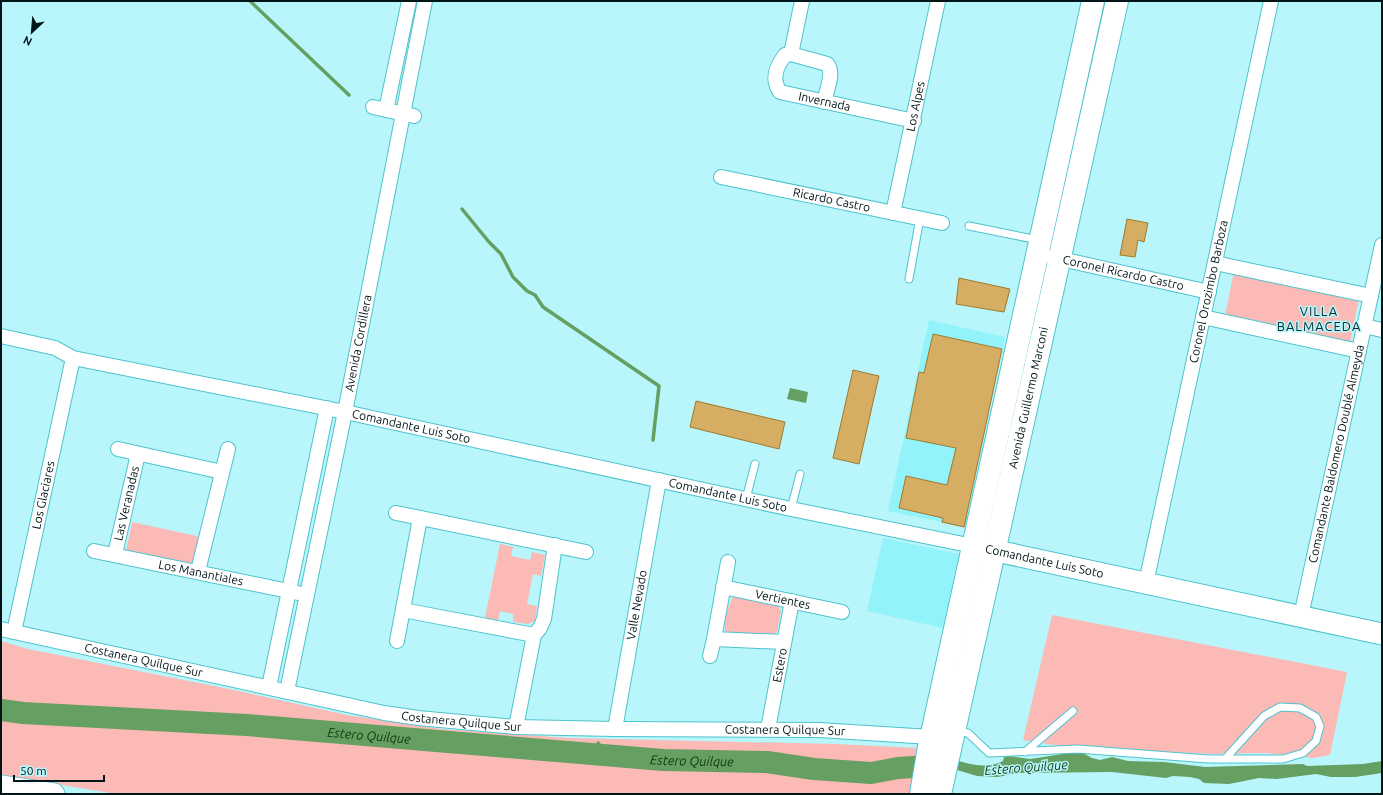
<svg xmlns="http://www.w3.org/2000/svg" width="1383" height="795" viewBox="0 0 1383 795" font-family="Ubuntu,sans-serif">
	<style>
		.built { fill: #93f3fb }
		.green { fill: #fbbab6 }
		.water { fill: #659f61 }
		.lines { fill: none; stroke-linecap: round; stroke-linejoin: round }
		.stream { stroke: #659f61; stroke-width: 3.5 }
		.river { stroke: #659f61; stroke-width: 22 }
		.building { fill: #d5ae63; stroke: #9f7a2c }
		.lane-casing { stroke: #4ec3cd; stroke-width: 9 }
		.street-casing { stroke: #4ec3cd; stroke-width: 16 }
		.secondary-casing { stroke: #4ec3cd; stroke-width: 23 }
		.primary-casing { stroke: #4ec3cd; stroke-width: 24 }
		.lane { stroke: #fff; stroke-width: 7 }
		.street { stroke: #fff; stroke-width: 14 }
		.secondary { stroke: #fff; stroke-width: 21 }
		.primary { stroke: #fff; stroke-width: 22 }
		.labels { text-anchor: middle; stroke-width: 3; stroke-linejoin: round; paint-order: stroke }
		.street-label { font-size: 12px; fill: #001518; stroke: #b8f6fb }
		.neighbourhood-label { font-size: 13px; letter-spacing: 1px; fill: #093033; stroke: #b8f6fb }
		.water-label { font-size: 13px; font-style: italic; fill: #0f390e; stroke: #b8f6fb }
	</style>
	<rect width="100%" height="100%" fill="#b8f6fb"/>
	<path class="built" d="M929,320l76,17 -40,190 -77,-16z
		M883,538l76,16 -16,74 -76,-17z"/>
	<path class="green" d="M1234,271l125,27 -9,45 -125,-27z
		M132,522l69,15 -6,30 -69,-16z
		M500,544l13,3 -2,9 19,4 2,-8 13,3 -4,21 -8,-2 -6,30 10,2 -2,15 -7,3 -15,-2v-8l-13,-3 -2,10 -13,-3z
		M733,596l45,10 3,5 -4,21 -7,3 -44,-1c-4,-10 2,-28 7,-38z
		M1052,615l295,57 -17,83 -16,3 -49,-5 -54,1 -150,-8 -38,-6z
		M1,641l27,8 206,41 113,25 94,14 127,9 268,6 81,4 -6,46h-794l-116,-19z"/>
	<path class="water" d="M790,388l18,4 -2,11 -19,-4z
		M1076,752l7,1 9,5 8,2 12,-3 16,4 36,1 41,5 98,-3 4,2 56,-2 19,-3v12l-27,4h-24l-15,-3 -39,5 -18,-1 -30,6 -25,-1 -5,-4 -9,-2 -17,-1 -7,2 -54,-6 -96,1 -18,4 -21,-1 -20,-6 -9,3 10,-12c16,4 30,8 45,0l1,-4 6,-1 20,3z"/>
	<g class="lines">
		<path class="stream" d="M250,1l99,94
			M462,209l27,33 12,12 12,23 14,14 8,4 8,12 116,79 -6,54
			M598,743l8,12"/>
		<path class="river" id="s1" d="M1,710l22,3 224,12 416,35 104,2 47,7 57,4 27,-5 47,-3"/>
	</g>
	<path class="building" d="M1127,219l21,4 -4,19 -6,-2 -3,17 -15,-2z
		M959,278l51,11 -6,23 -48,-8z
		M933,334l69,15 -38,178 -22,-5 1,-4 -44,-10 7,-32 41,9 9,-37 -50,-10 13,-66 5,1z
		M853,370l26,6 -20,88 -26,-6z
		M696,401l89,21 -6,27 -89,-22z"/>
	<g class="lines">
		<defs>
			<path id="lane" d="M969,226l69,14
				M909,279l11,-61
				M746,499l9,-35
				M791,509l9,-35
				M955,731l13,2 21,20 89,-4 130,10h75l20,-6 13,-12 4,-15 -4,-9 -16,-9 -20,-1 -16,9 -39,43
				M1025,752l48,-41"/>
			<g id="street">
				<path d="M802,1l-11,53 36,10c8,8 -1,28 -3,38"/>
				<path id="s2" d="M791,54l-6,1c-9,12 -14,24 -5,37l134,29"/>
				<path d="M373,107l41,9"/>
				<path d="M386,110l23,-109"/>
				<path id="s3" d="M721,177l221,46"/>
				<path id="s4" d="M893,213l45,-212"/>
				<path id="s5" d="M1052,257l157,35"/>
				<path d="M1215,263l156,33"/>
				<path d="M1203,317l156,34"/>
				<path d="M1364,326l18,4"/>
				<path id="s6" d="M1,336l54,12 18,10 272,54 446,97 182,37"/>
				<path d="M118,449l104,23"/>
				<path d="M396,513l190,39"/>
				<path id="s7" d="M94,551l204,42"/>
				<path id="s8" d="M115,554l23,-100"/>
				<path d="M728,562l-14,77 70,3"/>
				<path d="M198,571l30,-122"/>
				<path id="s9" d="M1146,583l125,-582"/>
				<path id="s10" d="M723,587l119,25"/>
				<path d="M403,610l131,25 -18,92"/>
				<path id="s11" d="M1301,616l81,-371"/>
				<path id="s12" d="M1,629l383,84 34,5 98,9 99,2 204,1 112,7"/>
				<path id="s13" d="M14,632l59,-274"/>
				<path d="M534,635l6,-7 4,-9 11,-74"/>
				<path d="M397,641l23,-123"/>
				<path d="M710,656l4,-17"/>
				<path d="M269,687l58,-279"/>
				<path id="s14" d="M287,691l58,-279 80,-411"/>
				<path id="s15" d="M615,729l44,-249"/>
				<path id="s16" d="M768,729l24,-128"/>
			</g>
			<g id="secondary">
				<path id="s17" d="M978,547l404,87"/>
				<path d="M1,786l53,8"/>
			</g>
			<g id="primary">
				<path d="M921,794l8,-47 164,-746"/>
				<path id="s18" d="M940,794l177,-793"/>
			</g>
		</defs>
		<use href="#lane" class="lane-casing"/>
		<use href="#street" class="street-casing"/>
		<use href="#secondary" class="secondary-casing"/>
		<use href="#primary" class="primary-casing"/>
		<use href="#lane" class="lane"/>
		<use href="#street" class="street"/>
		<use href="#secondary" class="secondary"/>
		<use href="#primary" class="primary"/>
	</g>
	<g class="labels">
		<g class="street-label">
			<text dy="4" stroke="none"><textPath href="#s2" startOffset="92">Invernada</textPath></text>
			<text dy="4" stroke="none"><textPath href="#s4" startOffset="109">Los Alpes</textPath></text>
			<text dy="4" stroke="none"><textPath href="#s3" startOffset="113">Ricardo Castro</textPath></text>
			<text dy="4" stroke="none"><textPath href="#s5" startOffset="73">Coronel Ricardo Castro</textPath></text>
			<text dy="4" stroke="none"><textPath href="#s9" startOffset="298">Coronel Orozimbo Barboza</textPath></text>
			<text dy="4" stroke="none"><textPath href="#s14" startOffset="355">Avenida Cordillera</textPath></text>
			<text dy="4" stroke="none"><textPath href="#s18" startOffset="406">Avenida Guillermo Marconi</textPath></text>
			<text dy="4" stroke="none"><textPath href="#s6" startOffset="421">Comandante Luis Soto</textPath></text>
			<text dy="4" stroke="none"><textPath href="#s11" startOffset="166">Comandante Baldomero Doublé Almeyda</textPath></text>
			<text dy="4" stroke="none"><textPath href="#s13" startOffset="140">Los Glaciares</textPath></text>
			<text dy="4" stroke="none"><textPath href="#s6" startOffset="745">Comandante Luis Soto</textPath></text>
			<text dy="4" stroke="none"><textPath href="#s8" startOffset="52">Las Veranadas</textPath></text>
			<text dy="4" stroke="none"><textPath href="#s17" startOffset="68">Comandante Luis Soto</textPath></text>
			<text dy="4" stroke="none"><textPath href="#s7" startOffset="109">Los Manantiales</textPath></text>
			<text dy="4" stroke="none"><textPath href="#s10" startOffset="61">Vertientes</textPath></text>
			<text dy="4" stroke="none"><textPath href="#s15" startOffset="126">Valle Nevado</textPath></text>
			<text dy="4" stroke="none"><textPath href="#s12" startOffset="146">Costanera Quilque Sur</textPath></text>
			<text dy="4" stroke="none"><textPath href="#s16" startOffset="65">Estero</textPath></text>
			<text dy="4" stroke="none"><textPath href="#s12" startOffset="470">Costanera Quilque Sur</textPath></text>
			<text dy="4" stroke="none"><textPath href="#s12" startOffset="794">Costanera Quilque Sur</textPath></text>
		</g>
		<g class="neighbourhood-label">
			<text x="1319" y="316">VILLA<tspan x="1319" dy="15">BALMACEDA</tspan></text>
		</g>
		<g class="water-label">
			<text dy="5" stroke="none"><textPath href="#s1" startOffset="369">Estero Quilque</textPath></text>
			<text dy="5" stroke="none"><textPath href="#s1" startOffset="693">Estero Quilque</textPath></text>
			<text transform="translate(1026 767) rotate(-4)" y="5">Estero Quilque</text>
		</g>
	</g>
	<rect width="1383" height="795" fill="none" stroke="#001518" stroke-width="4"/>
	<g transform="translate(32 32) rotate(206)" stroke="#b8f6fb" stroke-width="3" paint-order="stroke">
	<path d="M0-3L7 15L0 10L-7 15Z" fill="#001518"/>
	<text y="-6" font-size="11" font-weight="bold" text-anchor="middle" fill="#001518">N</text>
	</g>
	<path d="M14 775v6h90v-6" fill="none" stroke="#001518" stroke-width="2"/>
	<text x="20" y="775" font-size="12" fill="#001518" stroke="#b8f6fb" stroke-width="3" paint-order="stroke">50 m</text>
</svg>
